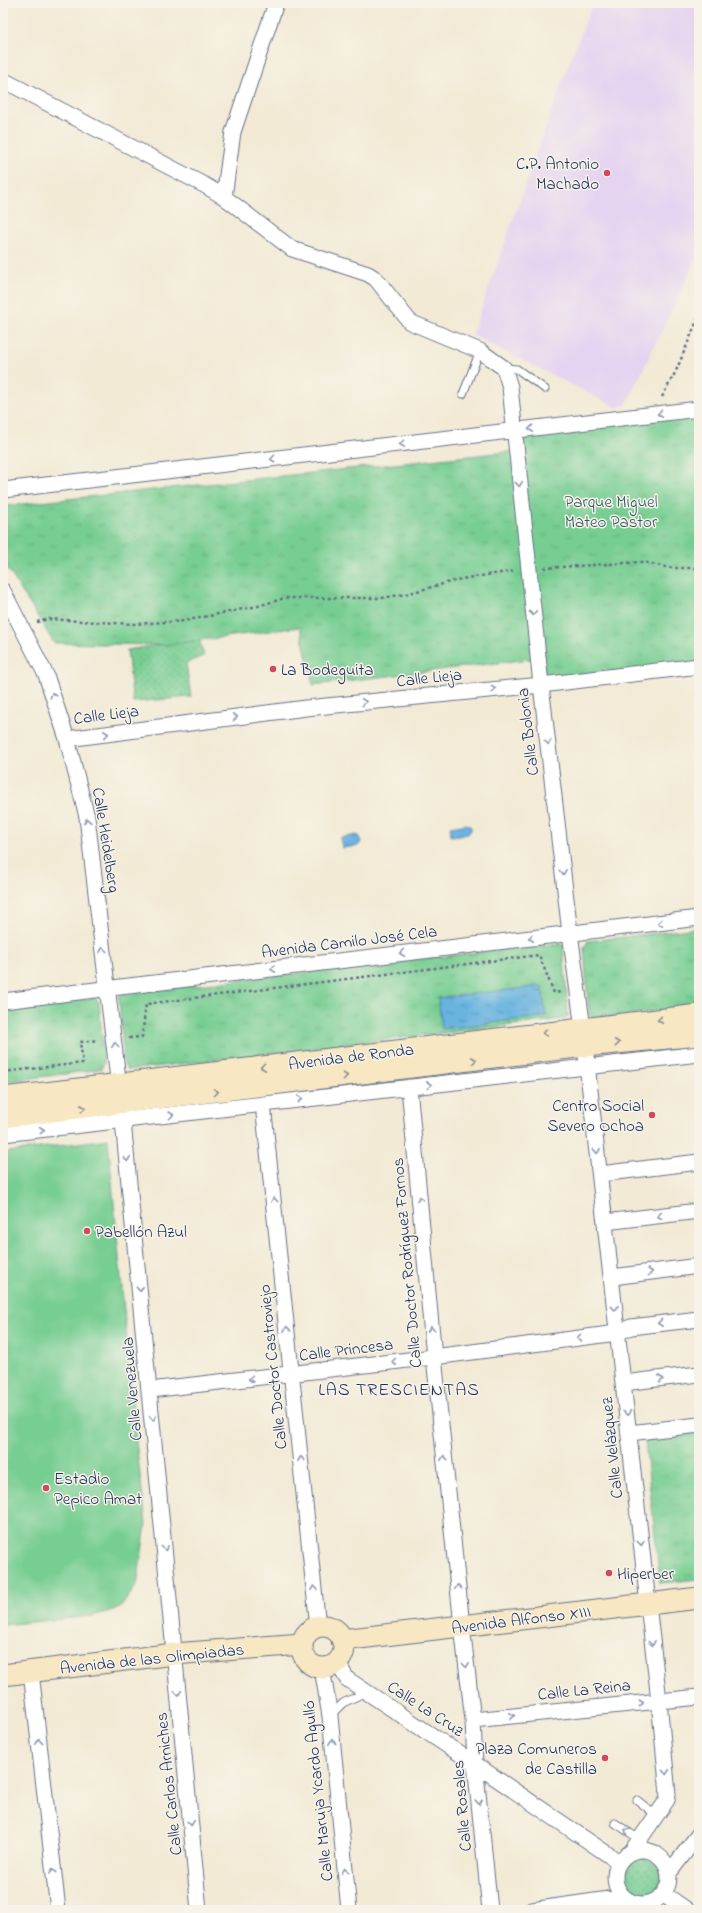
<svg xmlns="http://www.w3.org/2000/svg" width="702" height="1913" viewBox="0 0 702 1913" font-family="'Indie Flower',sans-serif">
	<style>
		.built { fill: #e4d3f1 }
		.grass { fill: url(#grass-dots); stroke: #497e78 }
		.park { fill: url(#park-tufts); stroke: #497e78 }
		.garden { fill: #77ce92; stroke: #497e78 }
		.water { fill: url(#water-ripples); stroke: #41719f }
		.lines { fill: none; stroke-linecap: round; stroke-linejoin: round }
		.lane-casing { stroke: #667088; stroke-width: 9 }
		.street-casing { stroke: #667088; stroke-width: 17 }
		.secondary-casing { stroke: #667088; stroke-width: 23 }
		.path { stroke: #667088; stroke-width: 2.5; stroke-dasharray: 3 3; stroke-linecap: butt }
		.lane { stroke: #fff; stroke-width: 7 }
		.street { stroke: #fff; stroke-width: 15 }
		.secondary { stroke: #f7e8c3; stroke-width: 21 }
		.oneway { stroke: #8d97ae }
		.oneway2 { stroke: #898c90 }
		.poi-dot { fill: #d1495b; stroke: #f7f3e8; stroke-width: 1.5 }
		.labels { text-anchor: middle; stroke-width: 3; stroke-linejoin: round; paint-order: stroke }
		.poi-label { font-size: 17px; fill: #1b2f5e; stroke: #f7f3e8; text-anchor: start }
		.park-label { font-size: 17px; fill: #32576b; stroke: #f7f3e8 }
		.street-label { font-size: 17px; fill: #1b2f5e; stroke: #f7f3e8 }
		.neighbourhood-label { font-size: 18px; letter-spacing: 1px; fill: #1b2f5e; stroke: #f7f3e8 }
	</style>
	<defs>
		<pattern id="grass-dots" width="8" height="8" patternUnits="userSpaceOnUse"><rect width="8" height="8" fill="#77ce92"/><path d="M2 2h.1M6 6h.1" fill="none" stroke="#66b180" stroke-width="1.8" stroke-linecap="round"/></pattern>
		<pattern id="park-tufts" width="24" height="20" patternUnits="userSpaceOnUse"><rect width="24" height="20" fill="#77ce92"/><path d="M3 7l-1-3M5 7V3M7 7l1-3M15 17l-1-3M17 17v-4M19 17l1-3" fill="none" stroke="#66b180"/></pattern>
		<pattern id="water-ripples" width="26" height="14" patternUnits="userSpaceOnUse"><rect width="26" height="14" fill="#67b3e0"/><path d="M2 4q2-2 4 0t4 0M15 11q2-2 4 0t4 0" fill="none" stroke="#5492b9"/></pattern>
	</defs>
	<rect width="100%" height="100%" fill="#f7f3e8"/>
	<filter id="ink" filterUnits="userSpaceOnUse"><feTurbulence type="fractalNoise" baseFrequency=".025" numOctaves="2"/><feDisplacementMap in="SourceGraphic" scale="8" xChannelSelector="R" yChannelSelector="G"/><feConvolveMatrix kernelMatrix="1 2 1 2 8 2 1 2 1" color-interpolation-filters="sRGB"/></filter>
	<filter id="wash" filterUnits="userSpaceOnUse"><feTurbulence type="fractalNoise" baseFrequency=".012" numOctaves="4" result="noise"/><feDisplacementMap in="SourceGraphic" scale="16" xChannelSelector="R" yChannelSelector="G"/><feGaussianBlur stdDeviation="0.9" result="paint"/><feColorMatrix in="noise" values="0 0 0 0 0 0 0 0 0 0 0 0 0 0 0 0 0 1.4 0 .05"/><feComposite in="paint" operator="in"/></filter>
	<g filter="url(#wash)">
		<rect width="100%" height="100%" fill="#f2ead5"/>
		<path class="built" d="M593,3h106v250l-73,152 -10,2 -144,-72 93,-261z"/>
		<path class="grass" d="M199,639l5,17 -18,7 5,34 -58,5 -6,-52z
			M623 1877a19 19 0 1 1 38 0a19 19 0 1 1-38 0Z"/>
		<path class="park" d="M699,409v257l-158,19 -3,-27 -225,27 -13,-58 -136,18 -110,-2 -51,-82v-55l512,-55 -2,-20z
			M699,928v78l-105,13 -5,-4 -5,-67 4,-7z
			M559,943l4,2 5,71 -5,3 -435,51 -4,-5 -5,-68 2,-3z
			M95,998l4,4 5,61 -3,6 -98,13v-73z
			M699,1432v147l-39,4 -15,-142 9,-4z"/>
		<path class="garden" d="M108,1139l29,311 9,74 -9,61 -17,23 -28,8 -89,9v-472z"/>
		<path class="water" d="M467,824l4,3v3l-3,4 -17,2 -1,-9z
			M357,835l3,2 1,5 -3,4 -16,2 -2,-10z
			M542,986l4,30 -104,13 -4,-31z"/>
	</g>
	<g filter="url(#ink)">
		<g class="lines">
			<defs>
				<path id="lane" d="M504,368l13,1 28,20
					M463,394l17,-43
					M330,1716l13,-13 23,-11
					M637,1800l19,15
					M615,1823l24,16"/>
				<path id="street" d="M3,80l203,106 18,11 68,52 76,25 8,5 34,43 70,29 24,17 6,19 31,298 29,248 13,96 76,672 9,93 -1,6 -36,52
					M224,197l9,-65 43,-129
					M3,490l696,-81
					M3,591l43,84 21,64 20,78 36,304 76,789
					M67,739l239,-31 235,-23 158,-19
					M3,1001l696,-83
					M409,1087l25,270 28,269 11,94 2,44 15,146
					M263,1104l55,523
					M3,1134l696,-80
					M600,1174l99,-12
					M605,1222l94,-11
					M612,1277l87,-11
					M623,1383l76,-9
					M150,1390l284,-33 183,-24 14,-6 68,-8
					M629,1433l70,-8
					M337,1662l10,17 128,85 144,98
					M322,1668l8,48 19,194
					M31,1672l27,238
					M473,1720l226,-23
					M615 1877a27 27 0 1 1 54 0a27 27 0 1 1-54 0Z
					M669,1873l30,-39
					M664,1894l23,16
					M532,1910l91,-13"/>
				<path id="secondary" d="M3,1098l696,-83
					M3,1117l582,-71 114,-11
					M302 1647a21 21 0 1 1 42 0a21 21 0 1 1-42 0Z
					M342,1640l357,-42
					M3,1675l171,-21 128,-10"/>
			</defs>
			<use href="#lane" class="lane-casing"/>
			<use href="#street" class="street-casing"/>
			<use href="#secondary" class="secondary-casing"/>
			<path class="path" d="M662,397l14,-26 23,-55
				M544,568l98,-6 29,6h28
				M37,622l11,-3 84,5 52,-3 74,-15 27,-8h97l24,-4 55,-15 52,-8
				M129,1038l13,-1 4,-33 393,-49 15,38 7,-1v2
				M3,1072l80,-9 -3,-21 18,-2"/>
			<use href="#lane" class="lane"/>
			<use href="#street" class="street"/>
			<use href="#secondary" class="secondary"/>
		</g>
		<defs><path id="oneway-chevron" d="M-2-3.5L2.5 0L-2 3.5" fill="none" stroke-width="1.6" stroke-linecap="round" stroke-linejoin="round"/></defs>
		<g class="oneway">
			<use href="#oneway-chevron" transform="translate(660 414) rotate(173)"/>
			<use href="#oneway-chevron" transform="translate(531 429) rotate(173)"/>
			<use href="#oneway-chevron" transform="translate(402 444) rotate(173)"/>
			<use href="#oneway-chevron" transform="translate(273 459) rotate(173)"/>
			<use href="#oneway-chevron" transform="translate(519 484) rotate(84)"/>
			<use href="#oneway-chevron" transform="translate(533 613) rotate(84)"/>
			<use href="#oneway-chevron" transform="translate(493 689) rotate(-6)"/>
			<use href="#oneway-chevron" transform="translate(53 695) rotate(-108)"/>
			<use href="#oneway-chevron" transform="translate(364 702) rotate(-6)"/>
			<use href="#oneway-chevron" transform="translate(235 717) rotate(-7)"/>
			<use href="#oneway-chevron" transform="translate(106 734) rotate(-7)"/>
			<use href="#oneway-chevron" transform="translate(548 742) rotate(83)"/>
			<use href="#oneway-chevron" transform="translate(87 821) rotate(-99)"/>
			<use href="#oneway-chevron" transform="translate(563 872) rotate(83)"/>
			<use href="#oneway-chevron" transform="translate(660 923) rotate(173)"/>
			<use href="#oneway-chevron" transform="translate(531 938) rotate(173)"/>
			<use href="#oneway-chevron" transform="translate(103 950) rotate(-97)"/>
			<use href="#oneway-chevron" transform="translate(402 953) rotate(173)"/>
			<use href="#oneway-chevron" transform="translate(273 969) rotate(173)"/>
			<use href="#oneway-chevron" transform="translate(115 1045) rotate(-98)"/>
			<use href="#oneway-chevron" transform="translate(429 1085) rotate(-6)"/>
			<use href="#oneway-chevron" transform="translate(300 1099) rotate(-6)"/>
			<use href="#oneway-chevron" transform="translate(171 1115) rotate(-7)"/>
			<use href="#oneway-chevron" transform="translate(42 1130) rotate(-6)"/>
			<use href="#oneway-chevron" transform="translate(597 1151) rotate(84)"/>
			<use href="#oneway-chevron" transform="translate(127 1159) rotate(84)"/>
			<use href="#oneway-chevron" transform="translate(420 1199) rotate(-95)"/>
			<use href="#oneway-chevron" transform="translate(274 1200) rotate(-96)"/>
			<use href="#oneway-chevron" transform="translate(660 1216) rotate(173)"/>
			<use href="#oneway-chevron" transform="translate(650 1272) rotate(-7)"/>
			<use href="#oneway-chevron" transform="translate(140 1289) rotate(84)"/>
			<use href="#oneway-chevron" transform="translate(615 1308) rotate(84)"/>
			<use href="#oneway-chevron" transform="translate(660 1323) rotate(174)"/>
			<use href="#oneway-chevron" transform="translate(287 1329) rotate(-96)"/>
			<use href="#oneway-chevron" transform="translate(431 1329) rotate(-95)"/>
			<use href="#oneway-chevron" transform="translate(579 1338) rotate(172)"/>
			<use href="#oneway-chevron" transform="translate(394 1362) rotate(173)"/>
			<use href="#oneway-chevron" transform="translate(251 1379) rotate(173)"/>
			<use href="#oneway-chevron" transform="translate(661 1379) rotate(-7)"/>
			<use href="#oneway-chevron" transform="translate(627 1413) rotate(84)"/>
			<use href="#oneway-chevron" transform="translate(153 1418) rotate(85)"/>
			<use href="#oneway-chevron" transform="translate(444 1458) rotate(-96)"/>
			<use href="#oneway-chevron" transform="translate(301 1459) rotate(-96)"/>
			<use href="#oneway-chevron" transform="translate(641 1543) rotate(84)"/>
			<use href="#oneway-chevron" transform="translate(165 1548) rotate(85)"/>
			<use href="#oneway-chevron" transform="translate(458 1587) rotate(-96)"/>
			<use href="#oneway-chevron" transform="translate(314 1588) rotate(-96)"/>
			<use href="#oneway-chevron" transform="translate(652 1643) rotate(83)"/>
			<use href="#oneway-chevron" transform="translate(466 1665) rotate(83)"/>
			<use href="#oneway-chevron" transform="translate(178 1693) rotate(84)"/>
			<use href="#oneway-chevron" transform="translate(641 1703) rotate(-6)"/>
			<use href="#oneway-chevron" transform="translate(512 1716) rotate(-6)"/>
			<use href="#oneway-chevron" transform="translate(39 1742) rotate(-96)"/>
			<use href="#oneway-chevron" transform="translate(332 1742) rotate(-96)"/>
			<use href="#oneway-chevron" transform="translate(666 1772) rotate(85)"/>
			<use href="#oneway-chevron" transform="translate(479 1802) rotate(84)"/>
			<use href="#oneway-chevron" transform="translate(191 1823) rotate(84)"/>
			<use href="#oneway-chevron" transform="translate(627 1831) rotate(-145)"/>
			<use href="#oneway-chevron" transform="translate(53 1871) rotate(-96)"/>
			<use href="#oneway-chevron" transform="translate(345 1871) rotate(-96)"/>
		</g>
		<g class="oneway2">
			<use href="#oneway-chevron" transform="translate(660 1020) rotate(173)"/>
			<use href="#oneway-chevron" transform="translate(545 1033) rotate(173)"/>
			<use href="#oneway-chevron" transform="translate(617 1043) rotate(-6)"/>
			<use href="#oneway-chevron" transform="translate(474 1060) rotate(-7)"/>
			<use href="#oneway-chevron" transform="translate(263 1067) rotate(173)"/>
			<use href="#oneway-chevron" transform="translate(345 1076) rotate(-7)"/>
			<use href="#oneway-chevron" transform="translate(216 1092) rotate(-7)"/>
			<use href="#oneway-chevron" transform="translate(83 1108) rotate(-6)"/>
		</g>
	</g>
	<g class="poi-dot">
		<circle cx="607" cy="173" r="4"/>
		<circle cx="273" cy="669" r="4"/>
		<circle cx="652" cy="1115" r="4"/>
		<circle cx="87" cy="1231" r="4"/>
		<circle cx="46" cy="1488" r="4"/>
		<circle cx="609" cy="1573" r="4"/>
		<circle cx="605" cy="1758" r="4"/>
	</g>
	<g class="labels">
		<g class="poi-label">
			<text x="599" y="169" text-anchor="end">C.P. Antonio<tspan x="599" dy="20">Machado</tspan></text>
			<text x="281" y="675">La Bodeguita</text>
			<text x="644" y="1111" text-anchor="end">Centro Social<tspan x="644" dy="20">Severo Ochoa</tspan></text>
			<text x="95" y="1237">Pabellón Azul</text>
			<text x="54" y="1484">Estadio<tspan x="54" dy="20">Pepico Amat</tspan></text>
			<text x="617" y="1579">Hiperber</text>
			<text x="597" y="1754" text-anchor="end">Plaza Comuneros<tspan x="597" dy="20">de Castilla</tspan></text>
		</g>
		<g class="park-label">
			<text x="611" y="507">Parque Miguel<tspan x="611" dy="20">Mateo Pastor</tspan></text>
		</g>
		<g class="street-label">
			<text transform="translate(429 677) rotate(-6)" y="6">Calle Lieja</text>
			<text transform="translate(106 714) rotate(-7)" y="6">Calle Lieja</text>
			<text transform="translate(527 732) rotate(-97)" y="6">Calle Bolonia</text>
			<text transform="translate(107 840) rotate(81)" y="6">Calle Heidelberg</text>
			<text transform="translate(349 941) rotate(-7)" y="6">Avenida Camilo José Cela</text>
			<text transform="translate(351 1056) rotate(-7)" y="6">Avenida de Ronda</text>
			<text transform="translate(406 1263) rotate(-95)" y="6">Calle Doctor Rodríguez Fornos</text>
			<text transform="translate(346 1349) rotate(-7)" y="6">Calle Princesa</text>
			<text transform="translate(272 1367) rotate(-96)" y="6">Calle Doctor Castroviejo</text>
			<text transform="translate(131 1389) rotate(-95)" y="6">Calle Venezuela</text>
			<text transform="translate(611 1448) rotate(-96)" y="6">Calle Velázquez</text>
			<text transform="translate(521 1619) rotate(-7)" y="6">Avenida Alfonso XIII</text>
			<text transform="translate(152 1658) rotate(-6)" y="6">Avenida de las Olimpiadas</text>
			<text transform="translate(584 1689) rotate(-6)" y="6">Calle La Reina</text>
			<text transform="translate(426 1708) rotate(33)" y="6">Calle La Cruz</text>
			<text transform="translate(168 1784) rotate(-96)" y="6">Calle Carlos Arniches</text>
			<text transform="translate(317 1791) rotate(-96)" y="6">Calle Maruja Ycardo Agulló</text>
			<text transform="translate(461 1806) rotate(-95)" y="6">Calle Rosales</text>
		</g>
		<g class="neighbourhood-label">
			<text x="399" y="1395">LAS TRESCIENTAS</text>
		</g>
	</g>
	<rect width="702" height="1913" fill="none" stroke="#f7f3e8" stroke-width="16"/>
</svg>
